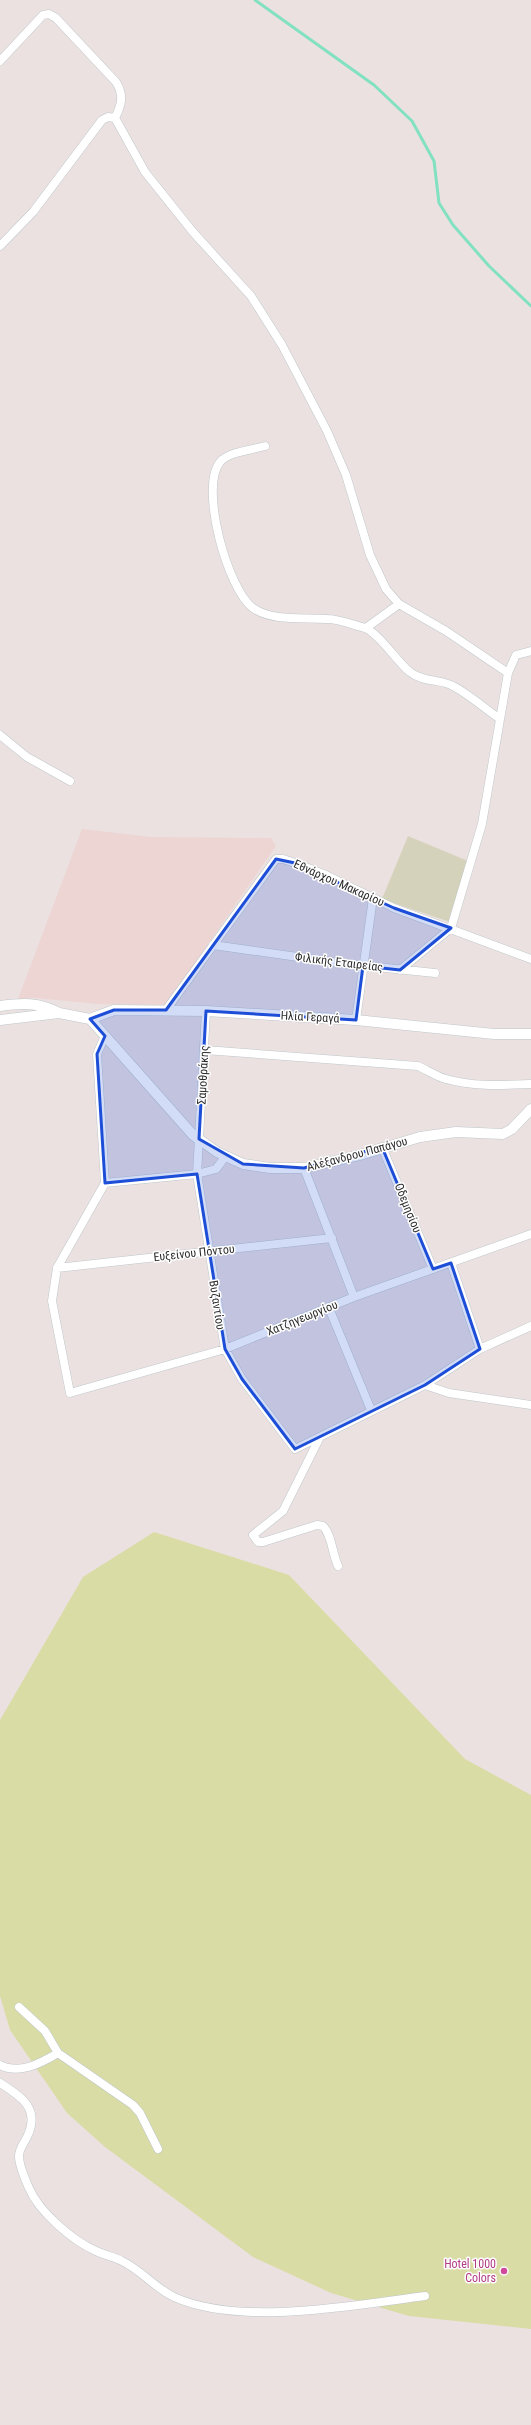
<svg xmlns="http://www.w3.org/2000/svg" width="531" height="2425" viewBox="0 0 531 2425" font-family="'Roboto Condensed',sans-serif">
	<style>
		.education { fill: #ecd5d3 }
		.green { fill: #d9dca4 }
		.cemetery { fill: #d4d2ba }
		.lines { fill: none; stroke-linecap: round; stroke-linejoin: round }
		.stream { stroke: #81e1c1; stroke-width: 3 }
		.minor-casing { stroke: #bec7ca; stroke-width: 9 }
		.tertiary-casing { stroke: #bec7ca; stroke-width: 11 }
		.minor { stroke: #fff; stroke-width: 8 }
		.tertiary { stroke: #fff; stroke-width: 10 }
		.marked { fill: #1d4ed8; fill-opacity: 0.2; stroke: #1d4ed8; stroke-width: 3; stroke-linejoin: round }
		.hotel-dot { fill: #d1479c; stroke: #fff; stroke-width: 1.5 }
		.labels { text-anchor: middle; stroke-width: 3; stroke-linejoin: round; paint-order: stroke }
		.street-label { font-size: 12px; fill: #2d2d2d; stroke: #fff }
		.hotel-label { font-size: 12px; fill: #b23c85; stroke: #fff; text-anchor: end }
	</style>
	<rect width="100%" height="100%" fill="#ece1e1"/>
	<path class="education" d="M82,829l69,8 120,1 5,8 -110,159 -69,-1 -62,-6 -17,1z"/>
	<path class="green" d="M154,1532l135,43 176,184 66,36v534l-122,-13 -78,-23 -78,-36 -148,-110 -38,-34 -57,-83 -10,-34v-276l83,-143z"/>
	<path class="cemetery" d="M408,836l60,25 -18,61 -68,-23z"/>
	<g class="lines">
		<path class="stream" d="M255,0l119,85 38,36 22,40 5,42 14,22 36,41 42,40"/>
		<defs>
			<path id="minor" d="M0,61l43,-46 6,-1 7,4 60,64c8,13 6,22 -1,36
				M0,246l33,-34 69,-92 6,-3 7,1 30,54 48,60 58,64 31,49 45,86 19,44 24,80 16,34 13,15 47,27 62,42
				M265,446c-13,4 -37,6 -45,16 -21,26 8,128 33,146 20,14 51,9 74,11 12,0 26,6 38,9 14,5 33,35 45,44 12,10 30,7 43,14 17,9 31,22 47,33
				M366,628l33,-24
				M0,735l27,22 43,24
				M451,928l31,-104 26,-151 8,-18 15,-4
				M213,945l134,19 88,9
				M400,970l51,-42
				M166,1010l110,-151h7l12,4 31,12 68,33 137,51
				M206,1011l-9,163 28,175 17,30 53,70 130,-64 55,-36 51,-23
				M356,1020l17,-122
				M105,1036l-8,18 8,129 -48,85 -5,33 18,92 155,-44 129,-52 177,-63
				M205,1050l213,16c9,4 19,11 28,13 28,8 57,6 85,5
				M382,1147l51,122
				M304,1168l50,129
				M105,1183l92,-9 19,-5 9,-12
				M451,1263l29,86
				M57,1268l275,-30
				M329,1308l42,102
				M425,1385l24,8 82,12
				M320,1437l-37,74 -30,24 5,7h5l54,-17 6,1c9,9 9,27 15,40
				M19,2007l26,24 13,22 75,52 7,8 18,36
				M0,2065c20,10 41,-2 58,-12
				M0,2083c21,13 41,26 27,54 -3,6 -8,12 -8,19 0,10 6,23 10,32 10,24 44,53 67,63 9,4 18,6 26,10 19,9 33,27 52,36 66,30 181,8 251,-1"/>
			<path id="tertiary" d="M0,1006c22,-3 39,-4 59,7
				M90,1019l103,116 24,17 26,12 27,4h34l56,-13 60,-18 36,-5 47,2 9,-5 19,-20
				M90,1019l24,-9 92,1 150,9 138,14h37
				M0,1020l59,-7 31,6"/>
		</defs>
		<use href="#minor" class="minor-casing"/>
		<use href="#tertiary" class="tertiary-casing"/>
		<use href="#minor" class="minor"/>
		<use href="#tertiary" class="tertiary"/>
	</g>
	<path class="marked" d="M276,859l19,4 99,45 57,20 -51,42 -37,-4 -7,54 -150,-9 -7,128 44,25 61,4 78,-21 51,122 18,-6 29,86 -55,36 -130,64 -53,-70 -17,-30 -28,-175 -92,9 -8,-129 8,-18 -15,-17 24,-9h52z"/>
	<circle class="hotel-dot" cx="504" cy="2271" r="4"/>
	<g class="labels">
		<g class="street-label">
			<text transform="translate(339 883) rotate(24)" y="4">Εθνάρχου Μακαρίου</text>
			<text transform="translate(339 962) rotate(7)" y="4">Φιλικής Εταιρείας</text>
			<text transform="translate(310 1017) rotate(3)" y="4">Ηλία Γεραγά</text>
			<text transform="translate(203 1075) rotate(-87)" y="4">Σαμοθράκης</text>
			<text transform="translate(357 1154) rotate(-15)" y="4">Αλέξανδρου Παπάγου</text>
			<text transform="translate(408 1208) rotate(68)" y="4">Οδεμησίου</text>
			<text transform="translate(194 1253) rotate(-6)" y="4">Ευξείνου Πόντου</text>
			<text transform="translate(217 1305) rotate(81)" y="4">Βυζαντίου</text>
			<text transform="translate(302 1318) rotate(-22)" y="4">Χατζηγεωργίου</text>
		</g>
		<g class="hotel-label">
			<text x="496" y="2268">Hotel 1000<tspan x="496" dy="14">Colors</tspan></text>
		</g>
	</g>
</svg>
